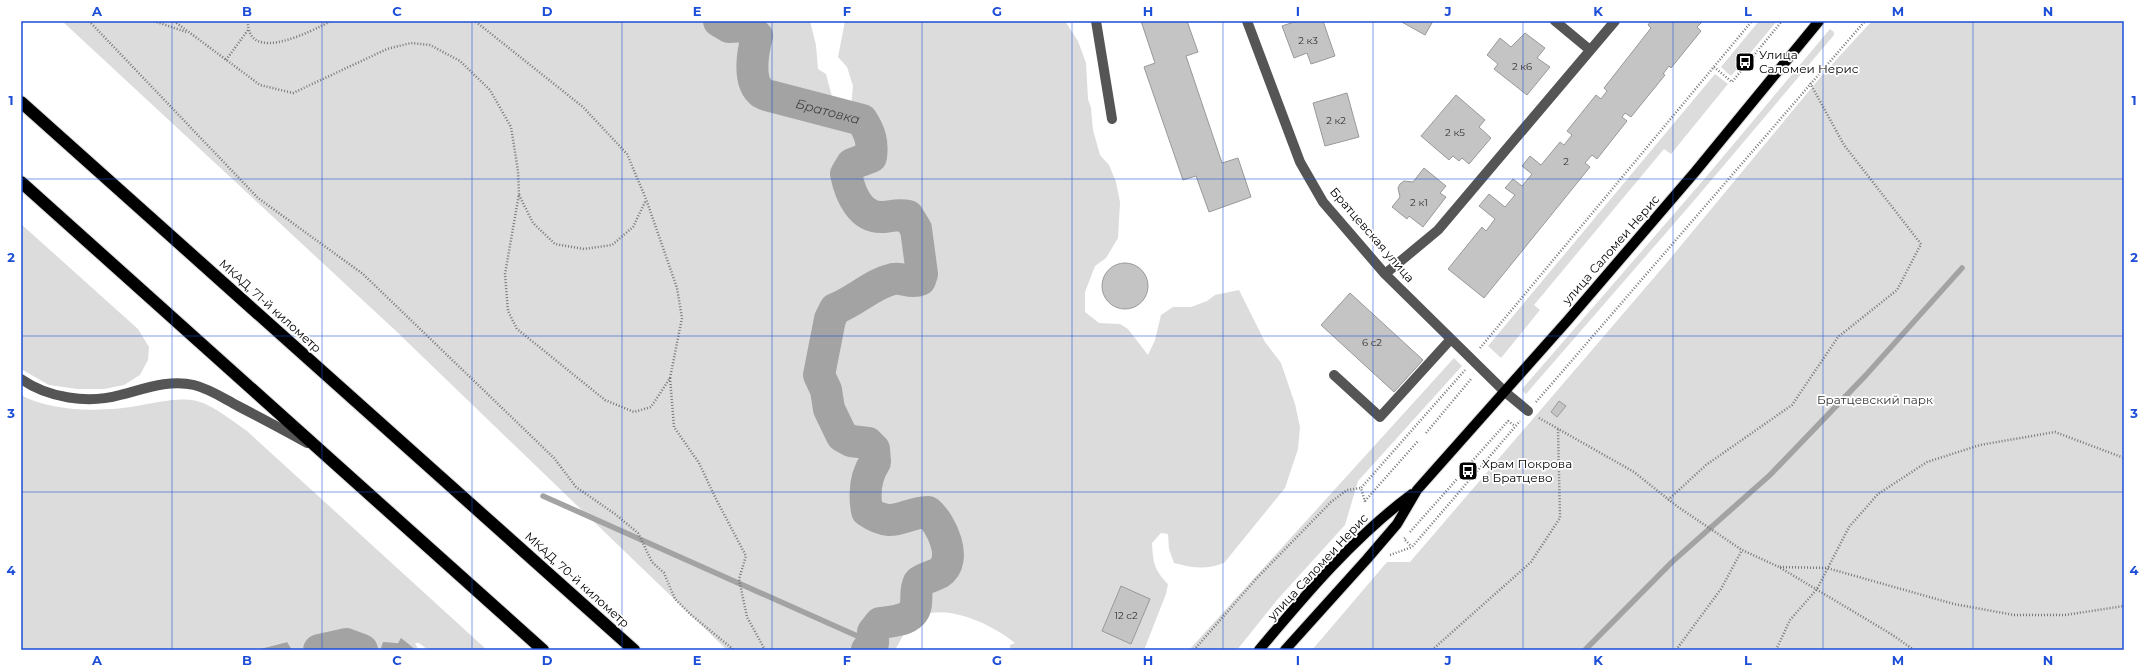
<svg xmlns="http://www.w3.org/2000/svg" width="2145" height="671" viewBox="0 0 2145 671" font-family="Montserrat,sans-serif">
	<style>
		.green { fill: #dcdcdc }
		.water { fill: #a3a3a3 }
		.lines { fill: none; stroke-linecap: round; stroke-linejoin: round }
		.stream { stroke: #a3a3a3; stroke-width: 5.5 }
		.river { stroke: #a3a3a3; stroke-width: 32 }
		.building { fill: #c4c4c4; stroke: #999 }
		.major-casing { stroke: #dbdbdb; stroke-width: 12 }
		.highway-casing { stroke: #dbdbdb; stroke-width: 14 }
		.path { stroke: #777; stroke-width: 2.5; stroke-dasharray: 1 2; stroke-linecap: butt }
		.minor { stroke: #555; stroke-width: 10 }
		.major { stroke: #000; stroke-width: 10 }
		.highway { stroke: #000; stroke-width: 12 }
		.grid { fill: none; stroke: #1d4ed8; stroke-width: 1; stroke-opacity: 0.55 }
		.labels { text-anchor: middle; stroke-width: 3.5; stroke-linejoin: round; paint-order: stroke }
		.number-label { font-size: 10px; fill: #313131 }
		.poi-label { font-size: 12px; fill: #000; stroke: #fff; text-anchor: start }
		.street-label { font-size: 12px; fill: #000; stroke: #fff }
		.park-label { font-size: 12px; fill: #333; stroke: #fff }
		.water-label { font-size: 13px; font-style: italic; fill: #444; stroke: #fff }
		.neatline { fill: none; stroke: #1d4ed8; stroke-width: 1.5 }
		.grid-label { font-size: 13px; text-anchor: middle; font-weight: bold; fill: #1d4ed8 }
	</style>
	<rect width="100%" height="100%" fill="#fff"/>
	<path class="green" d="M62,21h748l6,24 2,24 8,5 12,45 19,16 -6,-27 2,-22 -6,-19 -9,-10 7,-36h220l13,20 8,22 2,36 3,9 2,22 7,25 9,10 7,17 4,20 -2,36 -12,20 -11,8 -10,26v20l14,11 21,1 8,5 20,26 7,-15 6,-25 12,-8h18l16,-6 8,-6 24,-5 26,52 16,21 14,41 5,23 -2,22 -13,39 -61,75c-18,7 -32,5 -50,0l-5,-14 -1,-15 -7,-1 -9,10c1,19 2,27 16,41l-2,10 -22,56h-134v-5l5,-2c-23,-19 -78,-46 -104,-20 -6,7 -11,19 -16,27h-168l-330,-318z
		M1759,21h18l-46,55 -10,-9z
		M1872,21h252v629h-812l75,-88h23l254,-296 159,-192z
		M1830,29l4,3v3l-142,168 -166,191 -4,-4 1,-2 183,-211z
		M1715,74l13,10 -57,70 -7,-5 -130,156 6,5 -39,48 -13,-12z
		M21,224l117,105 11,18 -1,13 -8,15 -16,10 -20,4h-27l-28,-4 -28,-16z
		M1454,358l8,8 -104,115 -13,44 -68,75 -40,50h-48z
		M21,395c32,18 86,17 121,10 18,-3 36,-8 55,-4 18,5 35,20 50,30l240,219h-59l-9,-7h-4l3,6 -2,1c-12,-9 -22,-10 -35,-2l2,2h-91l-6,-8 -30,8h-235z"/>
	<path class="water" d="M401,638l15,12h-33l-2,-2 2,-6 15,1z
		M287,642l5,8h-36z"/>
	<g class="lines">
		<path class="stream" d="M543,496l330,147
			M1585,650l87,-88 98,-87 96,-100 96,-107"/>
		<g class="river">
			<path id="s1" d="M719,21l10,6 17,-1 11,10c-4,15 -10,46 5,57 3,2 8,3 12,4l88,23c8,13 11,22 9,37l-19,7 -6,10c4,19 14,45 38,43 10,-1 14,-3 24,-1l8,13 6,45 -2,6c-10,4 -17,-3 -27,-1 -21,5 -37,22 -58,30l-5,10 -11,56 7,15 3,19 13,27 9,5 17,2 6,6 1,13c-10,15 -11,32 -8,49 27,19 35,2 61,1 13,11 31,48 11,61 -6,3 -14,5 -20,9 -4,8 -2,13 -3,22 -2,17 -23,17 -36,19l-7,9v11l-6,7"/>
			<path d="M319,650l27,-6 16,6"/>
		</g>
	</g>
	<path class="building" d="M1141,21h46l11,31 -12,4 36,107 16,-5 13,39 -42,15 -13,-36 -13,4 -39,-113 11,-4z
		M1297,21h26l12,35 -24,8 -4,-11 -13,5 -12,-32z
		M1400,21h33l-8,14z
		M1651,21h52l-6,6 4,4 -30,37 -2,-2 -6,8 2,1 -34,42 -6,-4 -3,4 5,4 -30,38 -5,-4 -7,8 5,4 -106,131 -36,-29 34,-42 4,4 9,-12 -16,-13 10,-12 16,13 10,-12 -10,-7 8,-9 9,7 10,-12 -10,-8 8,-10 11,9 19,-23 4,3 8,-10 -5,-4 29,-36 5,4 6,-8 -3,-3 47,-60 -3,-3z
		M1525,33l20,15 -8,10 13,9 -23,28 -33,-26 4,-5 -11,-9 13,-17 11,9z
		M1347,93l12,44 -34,9 -12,-43z
		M1456,95l29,25 -6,7 12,11 -22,26 -7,-6 -3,3 -6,-5 -4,4 -28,-24z
		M1424,168l22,18 -6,7 6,4 -23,30 -14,-11 -2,3 -15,-12 8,-10 -2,-9 2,-4 4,-3 9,1z
		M1102 286a23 23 0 1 1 46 0a23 23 0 1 1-46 0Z
		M1350,293l73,67 -29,32 -73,-67z
		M1559,401l7,5 -9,11 -6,-5z
		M1121,586l29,13 -19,45 -29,-13z"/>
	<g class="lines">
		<defs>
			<path id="major" d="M1259,650c47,-56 95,-113 153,-156
				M1285,650l82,-91 30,-35 20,-34 151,-170 127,-148 124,-151"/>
			<path id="highway" d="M21,102l613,548
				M21,182l522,468"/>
		</defs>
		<use href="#major" class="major-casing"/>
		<use href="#highway" class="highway-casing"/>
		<path class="path" d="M89,21l169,177 105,76 191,184 22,29 39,27 23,19 14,29 12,11 11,26 15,15 44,36
			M154,21l32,11
			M174,21l86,64 33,8 94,-44 24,-6 19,2 30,16 30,29 21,37 7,44 1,23 -14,80 3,37 9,18 88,71 29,12 17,-5 19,-29 12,-60 -5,-30 -31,-89 -19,-45 -44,-47 -108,-86
			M248,21c-1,44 64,10 83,0
			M226,60l22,-30
			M1714,67l18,15 50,-61
			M519,195l14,28 22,21 29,5 28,-4 21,-18 13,-27
			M1480,348l272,-327
			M670,378l4,49 25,36 17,36 30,57 -7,23 8,38 18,33
			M1536,402l329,-381
			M1539,418l95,54 44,35 64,43 37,17 112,67 23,16
			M1426,433l45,-54
			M1466,468l42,-47 7,5
			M1668,500l38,-35 86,-60 46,-68 59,-47 24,-46 -77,-99 -34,-62
			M1365,501l53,-60
			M1365,502l-4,-14 104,-118
			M1410,532l47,-53
			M1405,538l-1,1 7,7
			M1390,555l22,-8 108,-126
			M1780,567l47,1 127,36 60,11h51l59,-9
			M943,650h6
			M1194,650l62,-71 75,-77 16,-12 14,-2
			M1432,650l99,-88 29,-44 -2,-89
			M1676,650l45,-61 21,-39
			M1776,650l14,-30 27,-31 32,-62 29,-33 49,-32 53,-17 75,-13 69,26"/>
		<path class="minor" d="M1096,21l16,98
			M1247,21l53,141 23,40 62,72 120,118 23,19
			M1555,21l35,29
			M1385,274l53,-44 177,-209
			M1334,375l46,42 71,-78
			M21,379c27,19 67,25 99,16 24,-6 49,-16 74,-10 16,4 29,13 44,21 23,12 46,24 69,37"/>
		<use href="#major" class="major"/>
		<use href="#highway" class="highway"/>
	</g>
	<path class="grid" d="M172,21v629M322,21v629M472,21v629M622,21v629M772,21v629M922,21v629M1072,21v629M1223,21v629M1373,21v629M1523,21v629M1673,21v629M1823,21v629M1973,21v629M21,179h2103M21,336h2103M21,492h2103"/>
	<defs>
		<symbol id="bus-square" viewBox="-11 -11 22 22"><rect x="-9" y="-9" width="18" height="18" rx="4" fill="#000" stroke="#fff"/><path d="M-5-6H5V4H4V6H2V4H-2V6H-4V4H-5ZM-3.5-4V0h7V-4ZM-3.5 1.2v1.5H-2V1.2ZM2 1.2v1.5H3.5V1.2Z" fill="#fff"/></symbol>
	</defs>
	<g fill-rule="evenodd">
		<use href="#bus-square" x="1734" y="51" width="22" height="22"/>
		<use href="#bus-square" x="1457" y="460" width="22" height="22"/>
	</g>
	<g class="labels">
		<g class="number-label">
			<text x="1308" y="44">2 к3</text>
			<text x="1522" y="70">2 к6</text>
			<text x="1336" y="124">2 к2</text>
			<text x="1455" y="136">2 к5</text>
			<text x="1566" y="165">2</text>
			<text x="1419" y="206">2 к1</text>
			<text x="1372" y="346">6 с2</text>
			<text x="1126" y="619">12 с2</text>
		</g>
		<g class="poi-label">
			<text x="1759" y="59">Улица<tspan x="1759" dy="14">Саломеи Нерис</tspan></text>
			<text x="1482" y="468">Храм Покрова<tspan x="1482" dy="14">в Братцево</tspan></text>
		</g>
		<g class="street-label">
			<text transform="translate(1372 235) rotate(49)" y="4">Братцевская улица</text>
			<text transform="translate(1611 250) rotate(-49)" y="4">улица Саломеи Нерис</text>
			<text transform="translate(270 306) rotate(42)" y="4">МКАД, 71-й километр</text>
			<text transform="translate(1318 567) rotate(-47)" y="4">улица Саломеи Нерис</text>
			<text transform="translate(577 580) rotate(42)" y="4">МКАД, 70-й километр</text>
		</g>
		<g class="park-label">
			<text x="1875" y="404">Братцевский парк</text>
		</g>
		<g class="water-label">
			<text dy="5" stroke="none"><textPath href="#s1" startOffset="172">Братовка</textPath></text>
		</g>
	</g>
	<rect width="2145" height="671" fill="none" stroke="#ffffff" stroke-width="44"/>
	<rect x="22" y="22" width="2101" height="627" class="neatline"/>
	<g class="grid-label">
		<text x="97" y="16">A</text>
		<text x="247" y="16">B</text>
		<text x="397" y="16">C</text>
		<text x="547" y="16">D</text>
		<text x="697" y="16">E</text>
		<text x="847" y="16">F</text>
		<text x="997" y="16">G</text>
		<text x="1148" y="16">H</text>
		<text x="1298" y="16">I</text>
		<text x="1448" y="16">J</text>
		<text x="1598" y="16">K</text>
		<text x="1748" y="16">L</text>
		<text x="1898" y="16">M</text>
		<text x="2048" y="16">N</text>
		<text x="11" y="105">1</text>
		<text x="2134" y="105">1</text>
		<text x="11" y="262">2</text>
		<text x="2134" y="262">2</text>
		<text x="11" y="418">3</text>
		<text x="2134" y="418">3</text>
		<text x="11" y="575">4</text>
		<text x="2134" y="575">4</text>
		<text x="97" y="665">A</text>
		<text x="247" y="665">B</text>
		<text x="397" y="665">C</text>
		<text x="547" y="665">D</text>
		<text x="697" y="665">E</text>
		<text x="847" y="665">F</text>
		<text x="997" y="665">G</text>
		<text x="1148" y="665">H</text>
		<text x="1298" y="665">I</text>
		<text x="1448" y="665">J</text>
		<text x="1598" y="665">K</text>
		<text x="1748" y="665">L</text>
		<text x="1898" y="665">M</text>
		<text x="2048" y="665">N</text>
	</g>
</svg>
